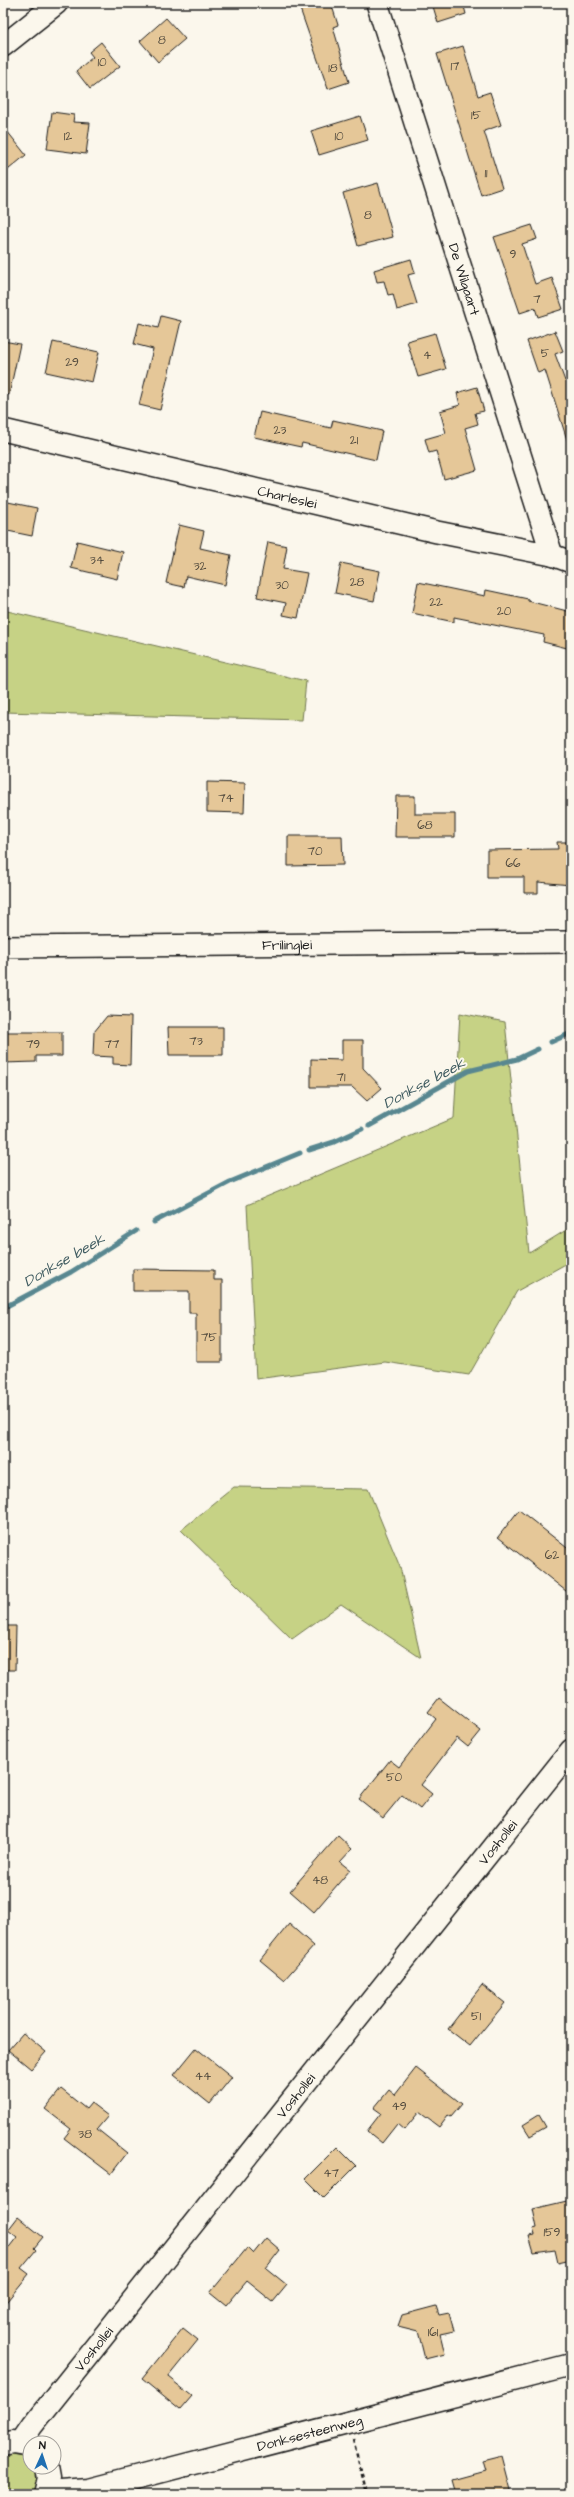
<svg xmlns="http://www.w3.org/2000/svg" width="574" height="2497" viewBox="0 0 574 2497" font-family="'Architects Daughter',sans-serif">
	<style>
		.green { fill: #c6d285; stroke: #717750 }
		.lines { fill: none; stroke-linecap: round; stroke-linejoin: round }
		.stream { stroke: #588790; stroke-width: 5 }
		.building { fill: #e5c798; stroke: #1c1c1c }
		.minor-casing { stroke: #1c1c1c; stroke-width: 24 }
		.tertiary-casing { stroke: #1c1c1c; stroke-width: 25 }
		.path { stroke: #1c1c1c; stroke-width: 2.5; stroke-dasharray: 4 3; stroke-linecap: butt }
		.minor { stroke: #fbf7ec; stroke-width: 21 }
		.tertiary { stroke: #fbf7ec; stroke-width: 22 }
		.labels { text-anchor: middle; stroke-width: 4; stroke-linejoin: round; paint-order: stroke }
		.number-label { font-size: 12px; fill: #4e473b }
		.street-label { font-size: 14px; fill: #1c1c1c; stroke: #fbf7ec }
		.water-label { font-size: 15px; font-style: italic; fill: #3f5b60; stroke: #fbf7ec }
	</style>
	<rect width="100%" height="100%" fill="#fbf7ec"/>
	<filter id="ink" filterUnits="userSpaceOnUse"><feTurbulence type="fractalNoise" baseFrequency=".025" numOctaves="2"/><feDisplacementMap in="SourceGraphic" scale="8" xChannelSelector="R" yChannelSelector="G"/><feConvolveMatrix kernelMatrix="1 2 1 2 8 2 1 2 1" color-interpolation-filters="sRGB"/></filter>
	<g filter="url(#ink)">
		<path class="green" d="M3,610l303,71 -4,39 -299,-8z
			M460,1013l45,9 24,231 42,-26v34l-54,30 -48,84 -84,-13 -129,17 -9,-174 207,-87z
			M234,1487l134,2 32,78 21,91 -80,-54 -49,35 -111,-109z
			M3,2452l24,1 3,3v11h8l1,2 -3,20 -3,5h-30z"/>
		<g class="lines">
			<path class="stream" d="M551,1042l20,-9
				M369,1126l99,-55 49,-12 21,-10
				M309,1150l25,-8 28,-13
				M154,1222l76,-40 70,-29
				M3,1308l68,-36 65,-41"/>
		</g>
		<path class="building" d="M298,3h33l7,22 -5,2 16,55 -21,7z
			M432,3h31l3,11 -28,9z
			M166,18l19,21 -27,23 -18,-21z
			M101,42l19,24 -30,23 -14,-18 17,-14 -4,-5z
			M463,46l15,50 12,-4 11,33 -17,6 18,57 -21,7 -44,-141z
			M52,112l22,3 -1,7 17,1 -4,31 -39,-5z
			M360,116l8,24 -49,15 -8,-24z
			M3,126l23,29 -23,19z
			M378,183l15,54 -35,9 -15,-53z
			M532,225l5,14 -15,5 13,40 17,-6 11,31 -25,8 -3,-9 -15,5 -26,-76z
			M411,259l4,14 -7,2 9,29 -20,6 -4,-16 -5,1 -4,-14 -7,1 -3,-12z
			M161,316l20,5 -21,89 -21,-5 14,-56 -19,-5 5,-21 19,5z
			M555,331l8,20 -8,3 10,27 6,-2v64h-3l-23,-73 -7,3 -11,-32z
			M435,333l11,36 -28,8 -11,-36z
			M3,341l17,3 -11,51 -6,-1z
			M53,342l46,10 -7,30 -46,-10z
			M477,387l7,24 -9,2 3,11 -13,4 12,42 -33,9 -8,-28 -7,2 -4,-14 21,-6 -6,-22 20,-6 -3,-12z
			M260,412l71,16 2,-8 49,11 -6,29 -74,-17 -1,4 -47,-10z
			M3,501l34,7 -5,28 -29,-6z
			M179,525l25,6 -4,17 31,7 -6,30 -39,-9 -2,11 -18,-4z
			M77,541l46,11 -6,27 -46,-11z
			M268,542l19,4 -4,23 24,4 -9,45 -15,-3 3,-12 -29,-6z
			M341,563l39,8 -6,30 -39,-8z
			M418,582l67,14 1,-6 42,9v2l43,11v37l-28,-7 1,-7 -90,-18v5l-42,-9z
			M207,782l38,1 -1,30 -37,-1z
			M396,796h19v18h40v23h-60z
			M288,836h54l1,29 -55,1z
			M557,842h14v43l-33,-3v11h-14v-16h-37v-27l71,-1z
			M107,1016l24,1 -1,48 -17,-1v-7l-20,-1 1,-24z
			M168,1027h55v28h-54z
			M3,1032h59v24h-26v6l-33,1z
			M342,1040h21v28l19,20 -15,13 -15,-14h-41v-28l31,1z
			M133,1269l81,1v10h8v82h-26v-49h-7v-22h-56z
			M519,1510l52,41v44l-73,-58z
			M3,1626h13l-1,44h-12z
			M439,1698l42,33 -13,16 -11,-9 -36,47 11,9 -12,15 -18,-14 -19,23 -24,-19 31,-39 9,7 37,-48 -8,-7z
			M338,1836l14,13 -12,13 10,8 -36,42 -24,-21z
			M289,1924l25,22 -30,34 -24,-20z
			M482,1985l23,18 -35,43 -22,-17z
			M23,2033l23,19 -15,17 -23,-19z
			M196,2048l36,29 -22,27 -36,-29z
			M416,2068l46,36 -11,13 -3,-2 -9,12 -20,-15 -15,18 -7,-6 -15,19 -15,-12 14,-18 -7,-5 15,-18 6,5z
			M61,2089l25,20 5,-6 17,13 -11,13 30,24 -16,21 -47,-36 7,-9 -26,-20z
			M539,2115l7,12 -16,9 -7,-11z
			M337,2147l19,19 -32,32 -19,-19z
			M571,2200v60l-13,3 -3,-13 -21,3 -5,-17 6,-1 -2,-6 4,-1 -4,-19z
			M18,2217l25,20 -9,11 2,2 -15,18 8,6 -26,32v-51l14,-18 -9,-7z
			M266,2238l14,12 -14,18 21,17 -14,17 -26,-21 -21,25 -16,-13 37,-45 6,6z
			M436,2306l3,9 10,-2 5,18 -14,3 5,20 -20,5 -7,-28 -20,-5 4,-11z
			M183,2328l15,12 -30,37 24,19 -12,14 -38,-31z
			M502,2456l10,38h-56l-4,-14 33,-9 -3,-10z"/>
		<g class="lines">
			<defs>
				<g id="minor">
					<path id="s1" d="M377,3l175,552"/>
					<path d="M3,46l54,-43"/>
					<path id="s2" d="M3,430l434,102 115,23 19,7"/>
					<path id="s3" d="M3,947l568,-5"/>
					<path id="s4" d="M21,2442l11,-16 539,-676"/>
				</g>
				<g id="tertiary">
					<path d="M3,2444l10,-2 17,3"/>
					<path id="s5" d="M46,2493l43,-3 482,-125"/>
					<path d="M45,2494l4,-16 -2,-11"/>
				</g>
			</defs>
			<use href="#minor" class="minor-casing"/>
			<use href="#tertiary" class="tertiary-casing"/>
			<path class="path" d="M353,2440l14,54"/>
			<use href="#minor" class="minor"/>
			<use href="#tertiary" class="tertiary"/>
		</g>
	</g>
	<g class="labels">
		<g class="number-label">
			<text x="162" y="44">8</text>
			<text x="102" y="66">10</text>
			<text x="455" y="70">17</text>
			<text x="333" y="72">18</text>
			<text x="476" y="119">15</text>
			<text x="68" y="140">12</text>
			<text x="339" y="140">10</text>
			<text x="486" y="177">11</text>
			<text x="368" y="219">8</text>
			<text x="513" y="258">9</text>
			<text x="537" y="303">7</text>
			<text x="545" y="357">5</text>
			<text x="427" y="359">4</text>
			<text x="72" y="366">29</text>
			<text x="280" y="434">23</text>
			<text x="354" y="444">21</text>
			<text x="97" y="564">34</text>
			<text x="200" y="570">32</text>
			<text x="357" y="586">28</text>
			<text x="282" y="589">30</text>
			<text x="436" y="606">22</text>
			<text x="504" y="615">20</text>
			<text x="226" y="802">74</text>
			<text x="425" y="829">68</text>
			<text x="315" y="855">70</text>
			<text x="513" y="867">66</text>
			<text x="196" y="1045">73</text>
			<text x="33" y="1048">79</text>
			<text x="112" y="1048">77</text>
			<text x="341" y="1081">71</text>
			<text x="209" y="1341">75</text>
			<text x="552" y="1559">62</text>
			<text x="394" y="1781">50</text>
			<text x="320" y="1884">48</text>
			<text x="476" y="2020">51</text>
			<text x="203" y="2080">44</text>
			<text x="399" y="2110">49</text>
			<text x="85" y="2138">38</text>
			<text x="331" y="2177">47</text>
			<text x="552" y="2236">159</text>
			<text x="433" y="2336">161</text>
		</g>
		<g class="street-label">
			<text dy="5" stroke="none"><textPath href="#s1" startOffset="290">De Wilgaart</textPath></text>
			<text dy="5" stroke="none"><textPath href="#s2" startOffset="292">Charleslei</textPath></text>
			<text dy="5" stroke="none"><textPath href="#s3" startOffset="284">Frilinglei</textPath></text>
			<text dy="5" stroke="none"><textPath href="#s4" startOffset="766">Voshollei</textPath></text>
			<text dy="5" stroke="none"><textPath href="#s4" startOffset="442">Voshollei</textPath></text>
			<text dy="5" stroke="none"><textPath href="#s4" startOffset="118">Voshollei</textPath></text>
			<text dy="5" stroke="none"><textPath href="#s5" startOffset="271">Donksesteenweg</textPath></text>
		</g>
		<g class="water-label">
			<text transform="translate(424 1083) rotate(-28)" y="5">Donkse beek</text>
			<text transform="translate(64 1260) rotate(-30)" y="5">Donkse beek</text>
		</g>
	</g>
	<rect width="574" height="2497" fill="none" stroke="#fbf7ec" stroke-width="16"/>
	<rect x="8" y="8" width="558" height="2481" fill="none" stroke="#1c1c1c" stroke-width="1.5" filter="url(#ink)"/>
	<g transform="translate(42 2455) rotate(3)"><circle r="19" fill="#fbf7ec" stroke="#a29f99"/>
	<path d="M0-3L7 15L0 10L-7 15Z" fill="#1f6fb2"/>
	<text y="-6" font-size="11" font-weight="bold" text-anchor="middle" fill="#1c1c1c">N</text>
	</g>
</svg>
